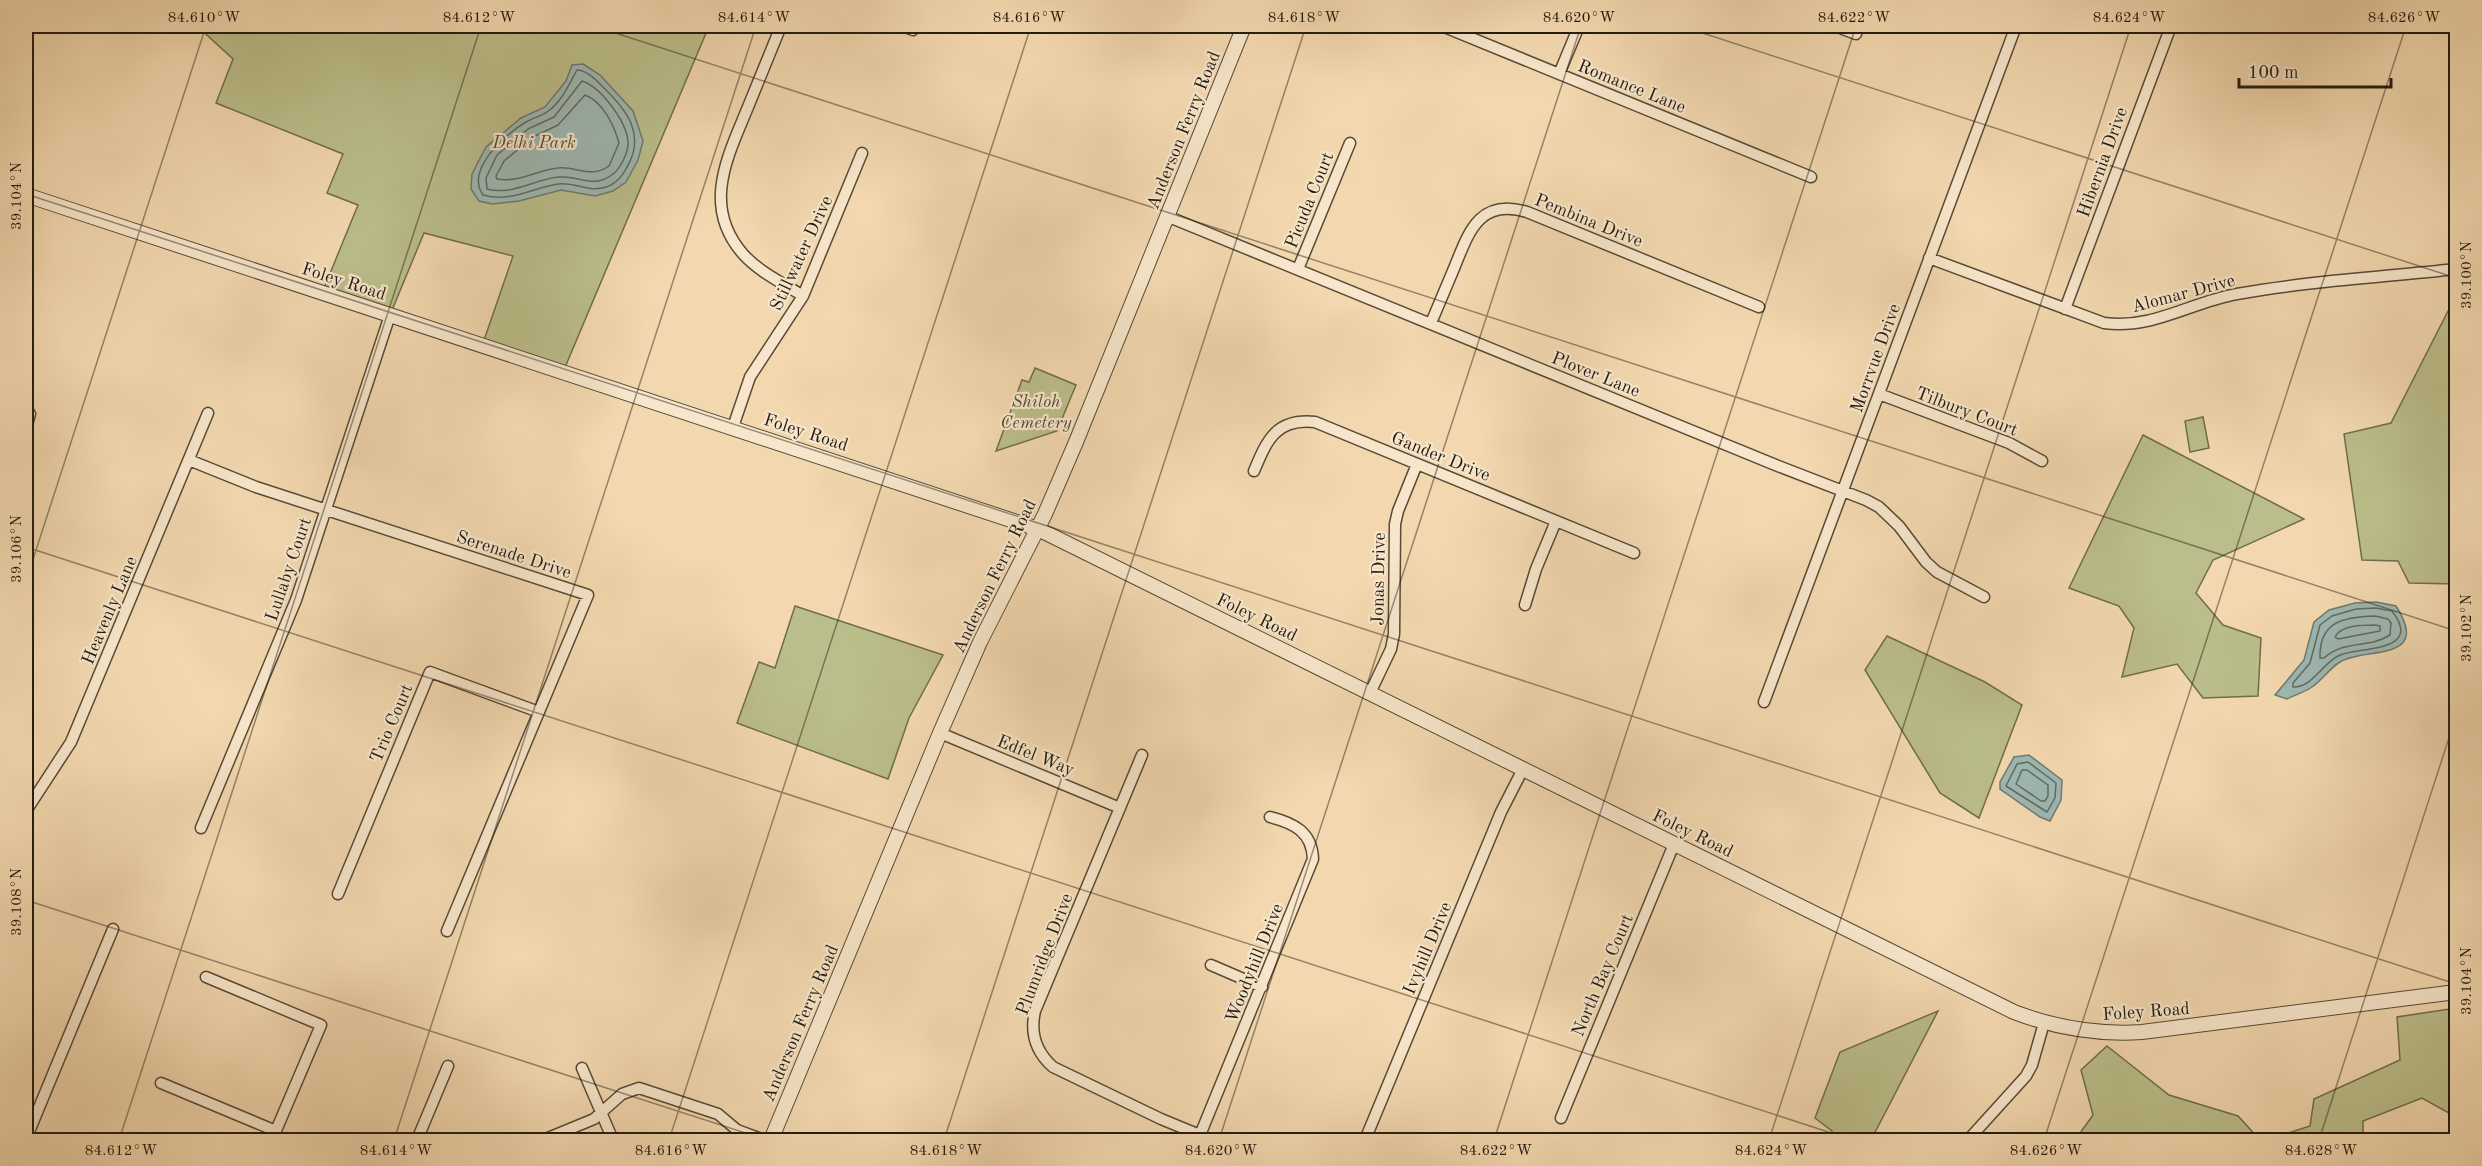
<svg xmlns="http://www.w3.org/2000/svg" width="2482" height="1166" viewBox="0 0 2482 1166" font-family="'Old Standard TT',serif">
	<style>
		.green { fill: #bbbe8a; stroke: #706c4c; stroke-width: 1.5 }
		.water { fill: #9db8b3; stroke: #6d7971; stroke-width: 1.5 }
		.lines { fill: none; stroke-linecap: round; stroke-linejoin: round }
		.shore { stroke: #606a60; stroke-width: 1.5 }
		.minor-casing { stroke: #584a36; stroke-width: 13 }
		.tertiary-casing { stroke: #584a36; stroke-width: 16 }
		.minor { stroke: #f7e6cb; stroke-width: 10 }
		.tertiary { stroke: #f7e6cb; stroke-width: 14 }
		.ticks { fill: none; stroke: #241b0e; stroke-width: 1.5; stroke-opacity: 0.45 }
		.labels { text-anchor: middle; stroke-width: 4.5; stroke-linejoin: round; paint-order: stroke }
		.street-label { font-size: 18px; fill: #241b0e; stroke: #f7e6cb }
		.park-label { font-size: 18px; font-style: italic; fill: #514c33; stroke: #f7e6cb }
		.neatline { fill: none; stroke: #241b0e; stroke-width: 2 }
		.ticks-label { font-size: 15px; text-anchor: middle; fill: #241b0e }
	</style>
	<rect width="100%" height="100%" fill="#f3d8af"/>
	<filter id="stains"><feTurbulence type="fractalNoise" baseFrequency=".00333" numOctaves="4"/><feColorMatrix values="0 0 0 0 .2 0 0 0 0 .09 0 0 0 0 .02 0 0 0 .5 -.17"/></filter>
	<radialGradient id="worn" r=".72"><stop offset=".6" stop-color="#630" stop-opacity="0"/><stop offset="1" stop-color="#630" stop-opacity=".3"/></radialGradient>
	<path class="green" d="M197,26h512l-146,346 -81,-26 31,-90 -89,-23 -34,82 -68,-22 36,-88 -31,-12 16,-39 -127,-51 17,-44z
		M2448,311l8,5v268l-47,-1 -11,-22 -36,-1 -18,-126 47,-11z
		M1035,368l41,17 -19,46 -61,20 26,-71 7,2z
		M2203,417l6,31 -19,4 -5,-31z
		M2143,435l161,84 -91,41 -17,33 27,32 38,13 -3,58 -55,2 -26,-34 -55,13 12,-49 -15,-22 -50,-18z
		M795,606l148,49 -34,63 -21,61 -151,-56 22,-61 16,6z
		M1887,636l98,46 37,23 -43,113 -39,-25 -75,-123z
		M2456,1008v109l-34,-19 -59,23v19h-96l43,-14 4,-27 86,-39 -3,-43z
		M1938,1011l-67,129h-44l5,-9 -17,-13 25,-66z
		M2107,1046l62,49 69,21 22,24h-185l18,-25 -12,-45z"/>
	<path class="water" d="M583,64l17,11 33,36 10,30 -5,19 -12,22 -13,9 -18,5 -34,-6 -42,11 -27,3 -13,-3 -8,-12 1,-15 14,-27 35,-29 24,-11 21,-26 6,-16z
		M2376,602l20,4c37,57 -33,41 -56,56 -11,7 -18,18 -28,25 -7,5 -17,8 -25,12l-12,-4 29,-35 10,-38 15,-12 26,-7z
		M2029,755l33,25 -1,20 -11,21 -10,-4 -40,-28v-7l14,-25z"/>
	<g class="lines">
		<path class="shore" d="M577,70c10,0 20,11 26,17 24,23 43,48 24,80 -4,8 -9,15 -18,19 -19,8 -32,-4 -50,-2 -26,3 -47,19 -76,11 -18,-25 22,-61 43,-73 7,-4 15,-6 21,-10 15,-10 22,-28 30,-42z
			M582,81c19,6 44,40 46,60 1,10 -7,27 -15,33 -18,15 -33,2 -53,3 -24,1 -47,19 -73,12l-1,-11 11,-23 31,-26 26,-12z
			M585,95c18,7 29,30 34,48l-10,23c-18,13 -32,0 -51,2 -21,2 -39,15 -61,11l-1,-3 8,-15 29,-24 25,-12z
			M2376,608l16,3c33,43 -36,35 -54,45 -16,8 -26,32 -45,31v-4l17,-20 10,-38 12,-9 24,-7z
			M2375,616l13,3 3,4 -1,12c-22,14 -44,4 -66,23h-4c-1,-37 24,-41 55,-42z
			M2375,625l5,1v5l-42,8 -3,-2c6,-12 27,-12 40,-12z
			M2028,762l28,21 -1,15 -8,14 -41,-26 11,-22z
			M2022,770h5l21,15v11l-3,5h-4l-25,-17z"/>
		<defs>
			<path id="minor" d="M781,26c-11,27 -22,54 -33,81 -20,49 -47,99 -5,147 16,18 40,29 60,42
				M902,26l11,4
				M1442,26l369,151
				M1835,26l21,8
				M1559,74l20,-48
				M1169,217l609,249 88,34 13,7 20,19 27,36 11,10 47,25
				M1929,258l175,65c48,7 87,-21 133,-29 72,-13 147,-17 219,-25
				M1298,269l52,-126
				M2065,309l106,-283
				M1431,323c8,-19 16,-38 24,-57 14,-35 25,-68 72,-54l232,95
				M1879,394l130,49 33,18
				M26,408l4,6 -4,14
				M733,427l17,-50 53,-81 59,-143
				M189,460l67,27 332,108 -141,336
				M1254,471c13,-31 22,-53 61,-49l319,131
				M1525,605l11,-36 20,-48
				M1370,693l21,-44 3,-15 1,-110 3,-13 19,-47
				M1764,702l252,-676
				M940,733l180,75
				M1142,755l-107,256c-5,22 1,41 18,56l108,52 51,21
				M26,811l45,-69 137,-329
				M201,828l95,-228 94,-285
				M338,894l92,-222 109,40
				M1211,965l51,22
				M206,977l115,48 -49,115
				M582,1068l31,72
				M161,1083l115,48
				M1561,1118l113,-274
				M26,1139l87,-210
				M417,1140l31,-74
				M543,1140l51,-21 28,-25 17,-6 79,26 19,16 27,10
				M1198,1140l115,-281c-1,-27 -19,-36 -43,-42
				M1365,1140l136,-328 22,-43
				M1968,1140l58,-64 6,-11 12,-42"/>
			<path id="tertiary" d="M26,195l1012,334 976,483c42,16 83,23 128,20l314,-40
				M771,1140l169,-407 40,-91 65,-128 31,-72 168,-416"/>
		</defs>
		<use href="#minor" class="minor-casing"/>
		<use href="#tertiary" class="tertiary-casing"/>
		<use href="#minor" class="minor"/>
		<use href="#tertiary" class="tertiary"/>
	</g>
	<path class="ticks" d="M594,26l1862,605M1681,26l775,252M26,194l2430,790M26,547l1827,593M26,581l180,-555M26,900l741,240M119,1140l362,-1114M394,1140l362,-1114M669,1140l362,-1114M944,1140l362,-1114M1219,1140l362,-1114M1494,1140l362,-1114M1769,1140l362,-1114M2044,1140l362,-1114M2319,1140l137,-424"/>
	<g class="labels">
		<g class="street-label">
			<text transform="translate(1632 86) rotate(22)" y="6">Romance Lane</text>
			<text transform="translate(1183 130) rotate(-68)" y="6">Anderson Ferry Road</text>
			<text transform="translate(2102 162) rotate(-70)" y="6">Hibernia Drive</text>
			<text transform="translate(1309 200) rotate(-68)" y="6">Picuda Court</text>
			<text transform="translate(1589 220) rotate(22)" y="6">Pembina Drive</text>
			<text transform="translate(801 253) rotate(-65)" y="6">Stillwater Drive</text>
			<text transform="translate(344 281) rotate(18)" y="6">Foley Road</text>
			<text transform="translate(2183 293) rotate(-15)" y="6">Alomar Drive</text>
			<text transform="translate(1875 358) rotate(-70)" y="6">Morrvue Drive</text>
			<text transform="translate(1596 374) rotate(22)" y="6">Plover Lane</text>
			<text transform="translate(1967 411) rotate(21)" y="6">Tilbury Court</text>
			<text transform="translate(806 432) rotate(18)" y="6">Foley Road</text>
			<text transform="translate(1441 456) rotate(22)" y="6">Gander Drive</text>
			<text transform="translate(514 554) rotate(18)" y="6">Serenade Drive</text>
			<text transform="translate(288 569) rotate(-71)" y="6">Lullaby Court</text>
			<text transform="translate(994 576) rotate(-64)" y="6">Anderson Ferry Road</text>
			<text transform="translate(1378 579) rotate(-89)" y="6">Jonas Drive</text>
			<text transform="translate(109 610) rotate(-67)" y="6">Heavenly Lane</text>
			<text transform="translate(1257 617) rotate(26)" y="6">Foley Road</text>
			<text transform="translate(391 723) rotate(-67)" y="6">Trio Court</text>
			<text transform="translate(1036 755) rotate(22)" y="6">Edfel Way</text>
			<text transform="translate(1693 833) rotate(26)" y="6">Foley Road</text>
			<text transform="translate(1427 948) rotate(-67)" y="6">Ivyhill Drive</text>
			<text transform="translate(1044 954) rotate(-69)" y="6">Plumridge Drive</text>
			<text transform="translate(1254 963) rotate(-68)" y="6">Woodyhill Drive</text>
			<text transform="translate(1602 975) rotate(-67)" y="6">North Bay Court</text>
			<text transform="translate(2146 1011) rotate(-4)" y="6">Foley Road</text>
			<text transform="translate(800 1023) rotate(-67)" y="6">Anderson Ferry Road</text>
		</g>
		<g class="park-label">
			<text x="534" y="148">Delhi Park</text>
			<text x="1036" y="407">Shiloh<tspan x="1036" dy="21">Cemetery</tspan></text>
		</g>
	</g>
	<rect width="2482" height="1166" fill="none" stroke="#f3d8af" stroke-width="66"/>
	<path d="M2239 78v9h152v-9" fill="none" stroke="#241b0e" stroke-width="3"/>
	<text x="2248" y="78" font-size="18" fill="#241b0e" stroke="#f7e6cb" stroke-width="4.5" paint-order="stroke">100 m</text>
	<rect x="33" y="33" width="2416" height="1100" class="neatline"/>
	<g class="ticks-label">
		<text x="204" y="22">84.610°W</text>
		<text x="479" y="22">84.612°W</text>
		<text x="754" y="22">84.614°W</text>
		<text x="1029" y="22">84.616°W</text>
		<text x="1304" y="22">84.618°W</text>
		<text x="1579" y="22">84.620°W</text>
		<text x="1854" y="22">84.622°W</text>
		<text x="2129" y="22">84.624°W</text>
		<text x="2404" y="22">84.626°W</text>
		<text transform="translate(16 196) rotate(-90)" y="5">39.104°N</text>
		<text transform="translate(2466 275) rotate(-90)" y="5">39.100°N</text>
		<text transform="translate(16 549) rotate(-90)" y="5">39.106°N</text>
		<text transform="translate(2466 628) rotate(-90)" y="5">39.102°N</text>
		<text transform="translate(16 902) rotate(-90)" y="5">39.108°N</text>
		<text transform="translate(2466 981) rotate(-90)" y="5">39.104°N</text>
		<text x="121" y="1155">84.612°W</text>
		<text x="396" y="1155">84.614°W</text>
		<text x="671" y="1155">84.616°W</text>
		<text x="946" y="1155">84.618°W</text>
		<text x="1221" y="1155">84.620°W</text>
		<text x="1496" y="1155">84.622°W</text>
		<text x="1771" y="1155">84.624°W</text>
		<text x="2046" y="1155">84.626°W</text>
		<text x="2321" y="1155">84.628°W</text>
	</g>
	<rect width="100%" height="100%" filter="url(#stains)"/>
	<rect width="100%" height="100%" fill="url(#worn)"/>
</svg>
